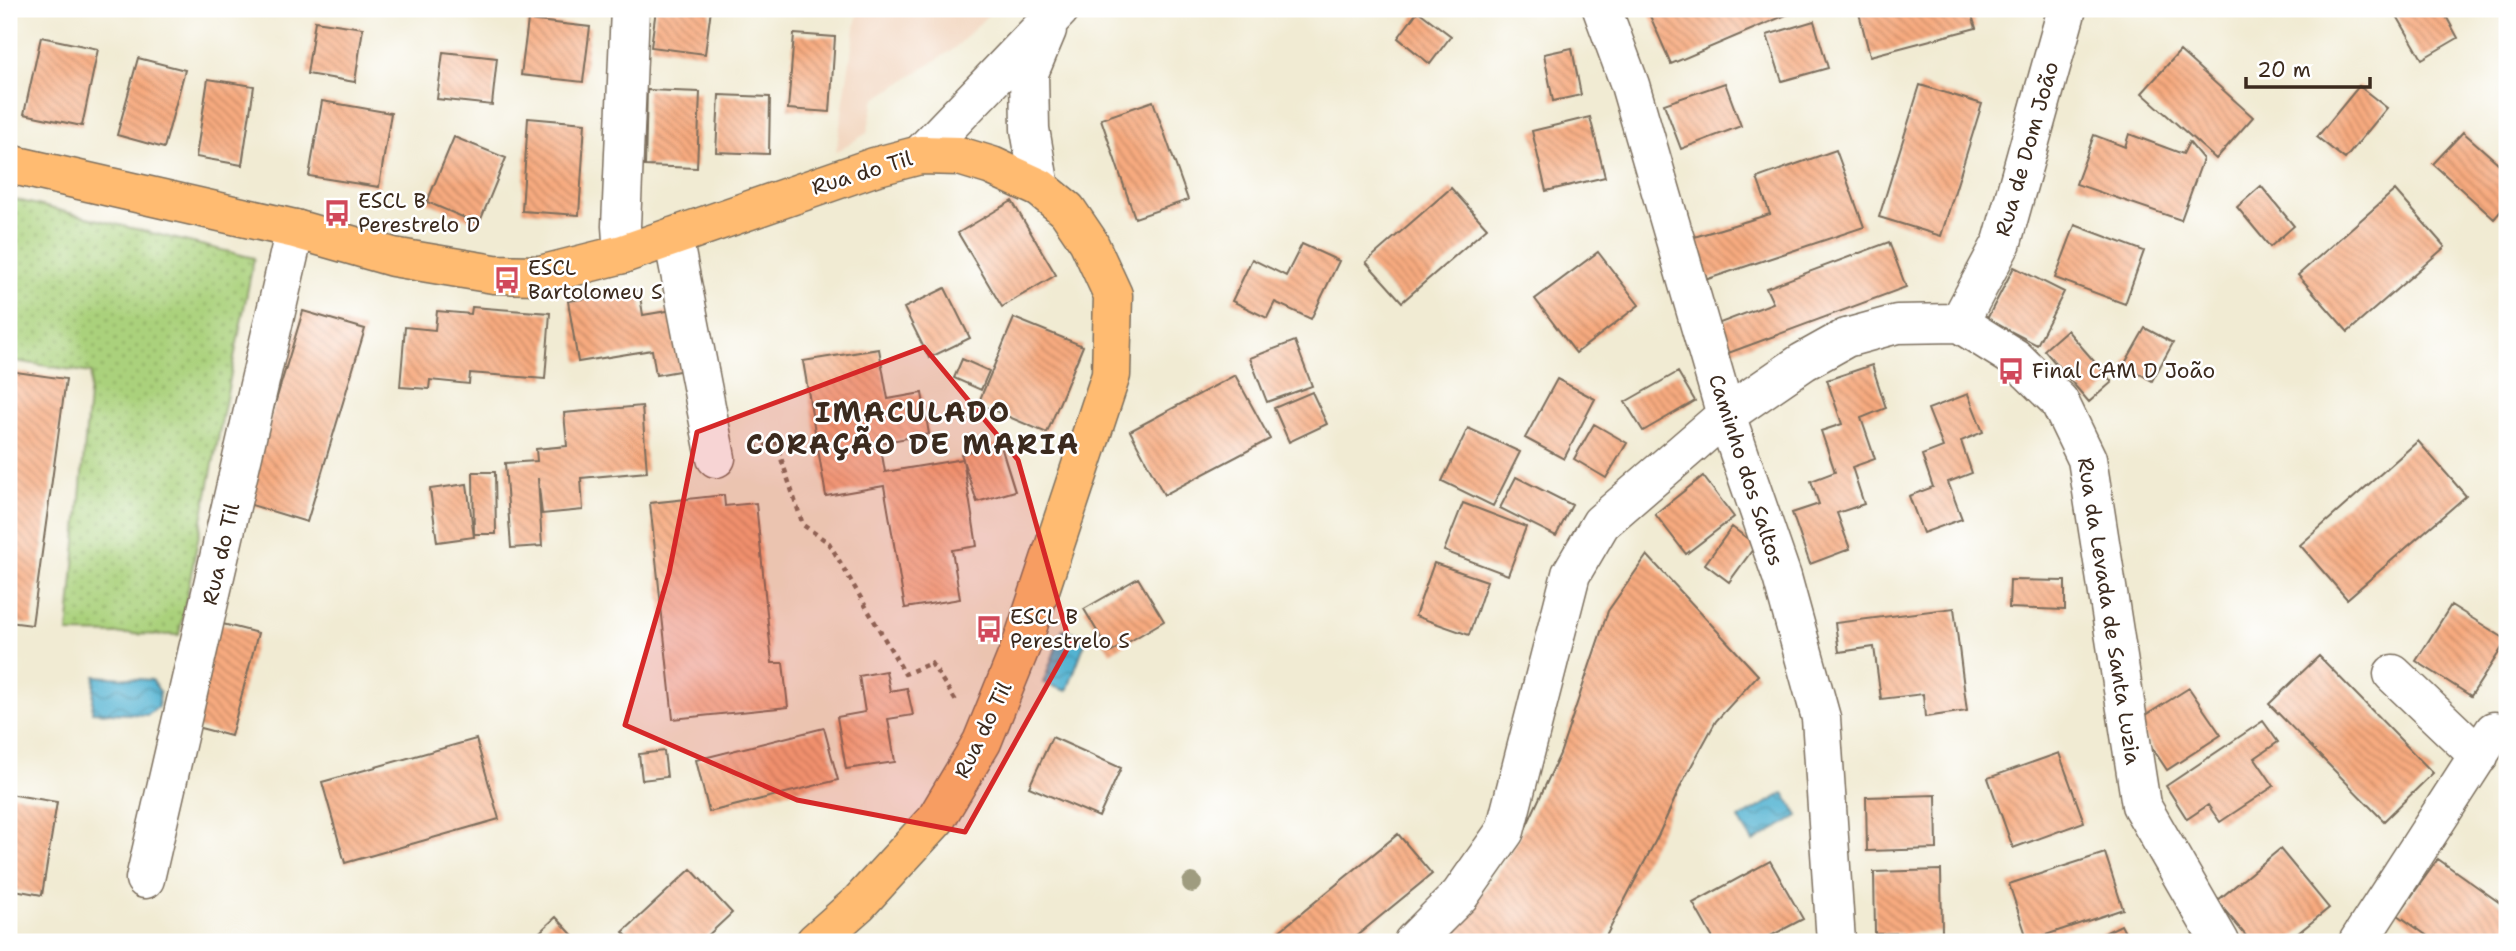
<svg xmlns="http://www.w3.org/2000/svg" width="2516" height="951" viewBox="0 0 2516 951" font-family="'Shantell Sans',sans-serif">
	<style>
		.built { fill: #f2d5be }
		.grass { fill: url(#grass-dots); stroke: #727e4c; stroke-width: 2 }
		.water { fill: url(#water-waves); stroke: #476e78; stroke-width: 2 }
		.building { fill: url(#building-back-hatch) }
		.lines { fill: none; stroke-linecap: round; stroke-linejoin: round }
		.minor-casing { stroke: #7b6e5d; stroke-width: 41 }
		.major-casing { stroke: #7b6e5d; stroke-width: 41 }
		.path { stroke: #7b6e5d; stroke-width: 4.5; stroke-dasharray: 5 5; stroke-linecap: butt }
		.minor { stroke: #fff; stroke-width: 38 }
		.major { stroke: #ffbb71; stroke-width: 38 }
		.tree { fill: #9f9c7f }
		.marked { fill: #d62828; fill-opacity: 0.2; stroke: #d62828; stroke-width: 5; stroke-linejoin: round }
		.labels { text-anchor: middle; stroke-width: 5; stroke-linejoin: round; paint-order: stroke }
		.street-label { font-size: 21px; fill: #3b2a1e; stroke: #fff }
		.poi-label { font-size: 21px; fill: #3b2a1e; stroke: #fff; text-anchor: start }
		.district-label { font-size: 28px; font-weight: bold; letter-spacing: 2px; fill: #3b2a1e; stroke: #fff }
	</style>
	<defs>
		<pattern id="grass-dots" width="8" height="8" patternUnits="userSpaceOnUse" patternTransform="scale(1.75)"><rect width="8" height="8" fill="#aad17b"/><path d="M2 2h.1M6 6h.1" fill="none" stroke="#8caa64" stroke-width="1.8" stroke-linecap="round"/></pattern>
		<pattern id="water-waves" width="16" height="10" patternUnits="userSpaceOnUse" patternTransform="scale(1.75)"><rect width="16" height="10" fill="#53b3d2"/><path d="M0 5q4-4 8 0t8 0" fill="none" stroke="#4692aa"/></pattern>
		<pattern id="building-back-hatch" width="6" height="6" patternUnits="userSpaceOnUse" patternTransform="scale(1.75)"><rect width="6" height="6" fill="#f7aa7f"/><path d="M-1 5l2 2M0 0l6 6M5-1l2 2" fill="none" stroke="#c98b67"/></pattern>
	</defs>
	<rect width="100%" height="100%" fill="#fff"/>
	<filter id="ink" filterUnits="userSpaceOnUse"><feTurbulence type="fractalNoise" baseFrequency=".0143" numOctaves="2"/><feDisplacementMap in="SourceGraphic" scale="14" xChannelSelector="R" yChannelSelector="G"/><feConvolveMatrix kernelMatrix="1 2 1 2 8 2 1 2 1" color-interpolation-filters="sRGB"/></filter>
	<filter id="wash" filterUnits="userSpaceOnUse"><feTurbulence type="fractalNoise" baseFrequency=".00686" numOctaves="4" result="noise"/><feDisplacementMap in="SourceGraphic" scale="28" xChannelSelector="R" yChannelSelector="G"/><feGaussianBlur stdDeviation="1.57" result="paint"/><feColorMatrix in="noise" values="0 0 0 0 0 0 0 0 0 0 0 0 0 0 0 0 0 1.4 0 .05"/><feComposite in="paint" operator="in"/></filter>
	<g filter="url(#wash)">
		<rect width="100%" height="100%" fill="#f1ebd3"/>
		<path class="built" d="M858,9h136l-39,39 -81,52 -7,33 -31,19z"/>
		<path class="grass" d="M9,198l245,60 -75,377 -111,-2 23,-260 -82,-13z"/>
		<path class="water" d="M1063,629l24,8 -20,54 -24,-8z
			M95,676l57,4 8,12 -2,15 -10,8 -56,-3z
			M1784,793l14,23 -45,26 -14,-23z"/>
		<g id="blocks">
			<path class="building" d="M656,9h55l-6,45 -54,-7z
				M1647,9h153l-129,55z
				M1858,9h112l6,19 -106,28z
				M2393,9h49l16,29 -36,21z
				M1418,11l33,25 -21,28 -32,-26z
				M528,20l62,7 -7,55 -62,-7z
				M315,21l48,7 -8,54 -48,-8z
				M1814,21l14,47 -46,13 -15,-46z
				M794,34l41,3 -5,75 -42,-3z
				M41,37l57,12 -16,77 -58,-12z
				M1572,48l9,47 -28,6 -9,-47z
				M2180,51l73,66 -37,42 -74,-66z
				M443,52l54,6 -5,47 -55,-6z
				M138,58l47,12 -21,78 -47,-13z
				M208,79l46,7 -12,79 -46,-8z
				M1725,83l16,43 -60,23 -17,-45z
				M1920,85l62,19 -41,132 -62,-19z
				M2359,86l28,22 -42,51 -28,-22z
				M647,90l53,2 -3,76 -52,-2z
				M719,95l51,2 -1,57 -53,-2z
				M322,101l69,12 -12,74 -70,-11z
				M1153,101l35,99 -53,18 -34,-99z
				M1590,117l15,60 -59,14 -14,-60z
				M528,118l57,5 -6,92 -57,-4z
				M2463,132l44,39v33l-13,15 -61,-55z
				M2129,134l54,20 6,-12 14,17 -22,61 -105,-36 18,-49 31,12z
				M454,137l52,21 -27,66 -52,-22z
				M1836,150l28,77 -159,53 -14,-42 79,-24 -13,-36z
				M2261,186l33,40 -24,21 -33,-40z
				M1451,188l36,40 -85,74 -36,-40z
				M2395,190l50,57 -97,85 -50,-57z
				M1012,201l44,74 -54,32 -44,-74z
				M2075,225l69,26 -19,53 -70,-26z
				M1889,242l17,45 -191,71 -11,-29 69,-26 -7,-15z
				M1302,244l37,17 -28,58 -36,-17 -8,16 -35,-17 20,-42 34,17z
				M1598,252l41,53 -63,48 -41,-54z
				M2014,267l50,25 -27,53 -50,-26z
				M945,288l25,50 -41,20 -25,-50z
				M639,290l4,25 42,-7 11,60 -40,7 -4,-25 -74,12 -10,-61z
				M472,307l78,6 -5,66 -75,-6 -1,11 -39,-4 -1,9 -29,-2 5,-60 30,3 2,-19 34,3z
				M303,311l62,18 -58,193 -62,-19z
				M1014,318l69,28 -36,87 -69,-29z
				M2145,328l28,15 -21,38 -28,-16z
				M2067,330l45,52 -23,20 -45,-52z
				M1295,341l17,45 -45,16 -17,-44z
				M879,349l9,50 34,-6 7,41 -49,9 5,29 78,-13 -2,-5 39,-11 15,48 -38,11 -14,-42 14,86 -25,4 8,49 -55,9 -21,-122 -58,10 -23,-135z
				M962,359l27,12 -8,19 -27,-12z
				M1872,365l14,43 -25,10 14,41 -23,8 12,37 -27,9 13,36 -40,15 -18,-51 27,-9 -8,-23 24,-9 -14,-41 21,-7 -15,-44z
				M9,371l57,8 -34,246 -23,-3z
				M1678,372l17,29 -52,30 -18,-29z
				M1235,375l35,64 -106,56 -34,-64z
				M1557,379l38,20 -31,60 -39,-21z
				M1312,392l15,32 -38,18 -15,-34z
				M1968,394l15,38 -22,9 11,32 -24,9 14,37 -39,14 -14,-37 24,-9 -11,-32 21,-8 -15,-38z
				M642,406l5,66 -66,6 2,32 -41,4 -4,-36 4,68 -31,2 -6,-85 32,-2 -1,-12 31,-3 -3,-33z
				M1594,424l33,19 -21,35 -32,-19z
				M1468,428l52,24 -27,54 -51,-25z
				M2418,441l48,55 -119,103 -47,-54z
				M473,472h22l1,62h-22z
				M1703,476l31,41 -48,37 -31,-40z
				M1516,477l56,28 -16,31 -56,-28z
				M467,484l7,53 -37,5 -7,-53z
				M724,495l1,11 31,-3 16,160h11l5,44 -115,12 -23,-216z
				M1463,503l63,24 -18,48 -64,-24z
				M1732,527l24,18 -27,37 -24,-18z
				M1647,555l111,120 -42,46 -34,62 -24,53 -55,106h-161l54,-66 31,-51 33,-71 48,-143z
				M1434,563l53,18 -18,54 -54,-19z
				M1138,578l26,43 -54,32 -26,-44z
				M2010,580l55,1v29l-56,-2z
				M2451,605l56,35 -36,56 -55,-35z
				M1954,608l13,103 -42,6 -2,-23 -42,5 -7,-52 -35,5 -4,-29z
				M211,621l47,12 -27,103 -46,-12z
				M2319,656l114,117 -49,48 -115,-117z
				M886,671l4,20 17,-3 6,27 -25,4 7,43 -49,7 -9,-52 28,-5 -6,-36z
				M2189,688l32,47 -54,35 -32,-48z
				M2263,721l15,21 -23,16 19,28 -54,36 -12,-17 -21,14 -21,-33z
				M824,728l14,52 -129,32 -13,-52z
				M1052,737l69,31 -22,49 -70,-30z
				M476,739l23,80 -154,44 -23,-81z
				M664,751l3,26 -25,3 -3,-26z
				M2059,753l25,69 -71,26 -25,-70z
				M9,794l48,8 -15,93 -33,-6z
				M1936,795l1,54 -70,2 -1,-54z
				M1398,834l34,40 -83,68h-67l-6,-8z
				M2280,849l49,59 -42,34h-36l-34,-41z
				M2105,853l18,56 -95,32 -19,-57z
				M2438,859l69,49v34h-71l-38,-27z
				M1770,861l33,58 -44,23h-44l-22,-39z
				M691,869l41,44 -31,29h-69l-9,-10z
				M1941,870l1,62 -67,2 -1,-62z
				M556,917l23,25h-50z
				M2121,925l9,17h-44z"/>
		</g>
	</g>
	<g filter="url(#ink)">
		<use href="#blocks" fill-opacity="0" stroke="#7b6e5d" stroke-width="2"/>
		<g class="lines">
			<defs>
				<path id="minor" d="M1602,9l28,76 96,330 56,162 39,141 15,224
					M920,155l140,-146
					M1040,188l-10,-59 -1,-56 18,-43
					M673,237l43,221
					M623,254l-2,-28 9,-217
					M1959,323l43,-81 65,-233
					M2393,674l86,82
					M145,879l150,-650
					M1413,942l47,-47 45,-64 66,-257 30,-51 125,-108 77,-53 43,-24 51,-14 62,-1 56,35 44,43 28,58 54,346 79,137
					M2358,942l136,-211 13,5"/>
				<path id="major" d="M9,164l286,65 98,28 101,17 46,1 83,-21 251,-87 46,-12 39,1 33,10 48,22 27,22 21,31 25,54 -2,80 -88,266 -41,101 -46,77 -77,84 -44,39"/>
			</defs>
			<use href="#minor" class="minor-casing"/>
			<use href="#major" class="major-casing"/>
			<path class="path" d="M754,448l22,-5 27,82 26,18 76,131 26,-11 25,38"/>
			<use href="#minor" class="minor"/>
			<use href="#major" class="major"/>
		</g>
		<circle class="tree" cx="1192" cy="883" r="10"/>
	</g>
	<path class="marked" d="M924,347l94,113 52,184 -105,188 -168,-32 -172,-75 44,-152 28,-141z"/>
	<defs>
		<symbol id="bus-bare" viewBox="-9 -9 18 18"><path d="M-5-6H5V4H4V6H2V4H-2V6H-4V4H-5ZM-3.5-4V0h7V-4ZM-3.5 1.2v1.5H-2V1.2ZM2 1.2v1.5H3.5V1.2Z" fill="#d1495b" stroke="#fff" stroke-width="2.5" paint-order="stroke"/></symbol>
	</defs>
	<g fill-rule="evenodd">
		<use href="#bus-bare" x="318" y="194" width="38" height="38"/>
		<use href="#bus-bare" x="488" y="261" width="38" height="38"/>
		<use href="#bus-bare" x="1992" y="352" width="38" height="38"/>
		<use href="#bus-bare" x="970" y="610" width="38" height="38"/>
	</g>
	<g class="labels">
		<g class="street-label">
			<text transform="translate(2027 149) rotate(-74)" y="7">Rua de Dom João</text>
			<text transform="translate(862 173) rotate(-17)" y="7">Rua do Til</text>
			<text transform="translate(1746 470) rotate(72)" y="7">Caminho dos Saltos</text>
			<text transform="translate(221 554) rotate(-77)" y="7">Rua do Til</text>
			<text transform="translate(2109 611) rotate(81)" y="7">Rua da Levada de Santa Luzia</text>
			<text transform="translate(983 730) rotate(-64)" y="7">Rua do Til</text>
		</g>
		<g class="poi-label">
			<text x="358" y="208">ESCL B<tspan x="358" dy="24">Perestrelo D</tspan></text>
			<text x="528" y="275">ESCL<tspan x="528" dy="24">Bartolomeu S</tspan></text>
			<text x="2032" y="378">Final CAM D João</text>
			<text x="1010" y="624">ESCL B<tspan x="1010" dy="24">Perestrelo S</tspan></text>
		</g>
		<g class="district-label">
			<text x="913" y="422">IMACULADO<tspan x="913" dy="32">CORAÇÃO DE MARIA</tspan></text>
		</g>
	</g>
	<rect width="2516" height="951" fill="none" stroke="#fff" stroke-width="35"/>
	<path d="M2246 77v10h124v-10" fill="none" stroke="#3b2a1e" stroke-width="3.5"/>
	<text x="2257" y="77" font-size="21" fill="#3b2a1e" stroke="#ffffff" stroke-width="5" paint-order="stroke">20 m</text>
</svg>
